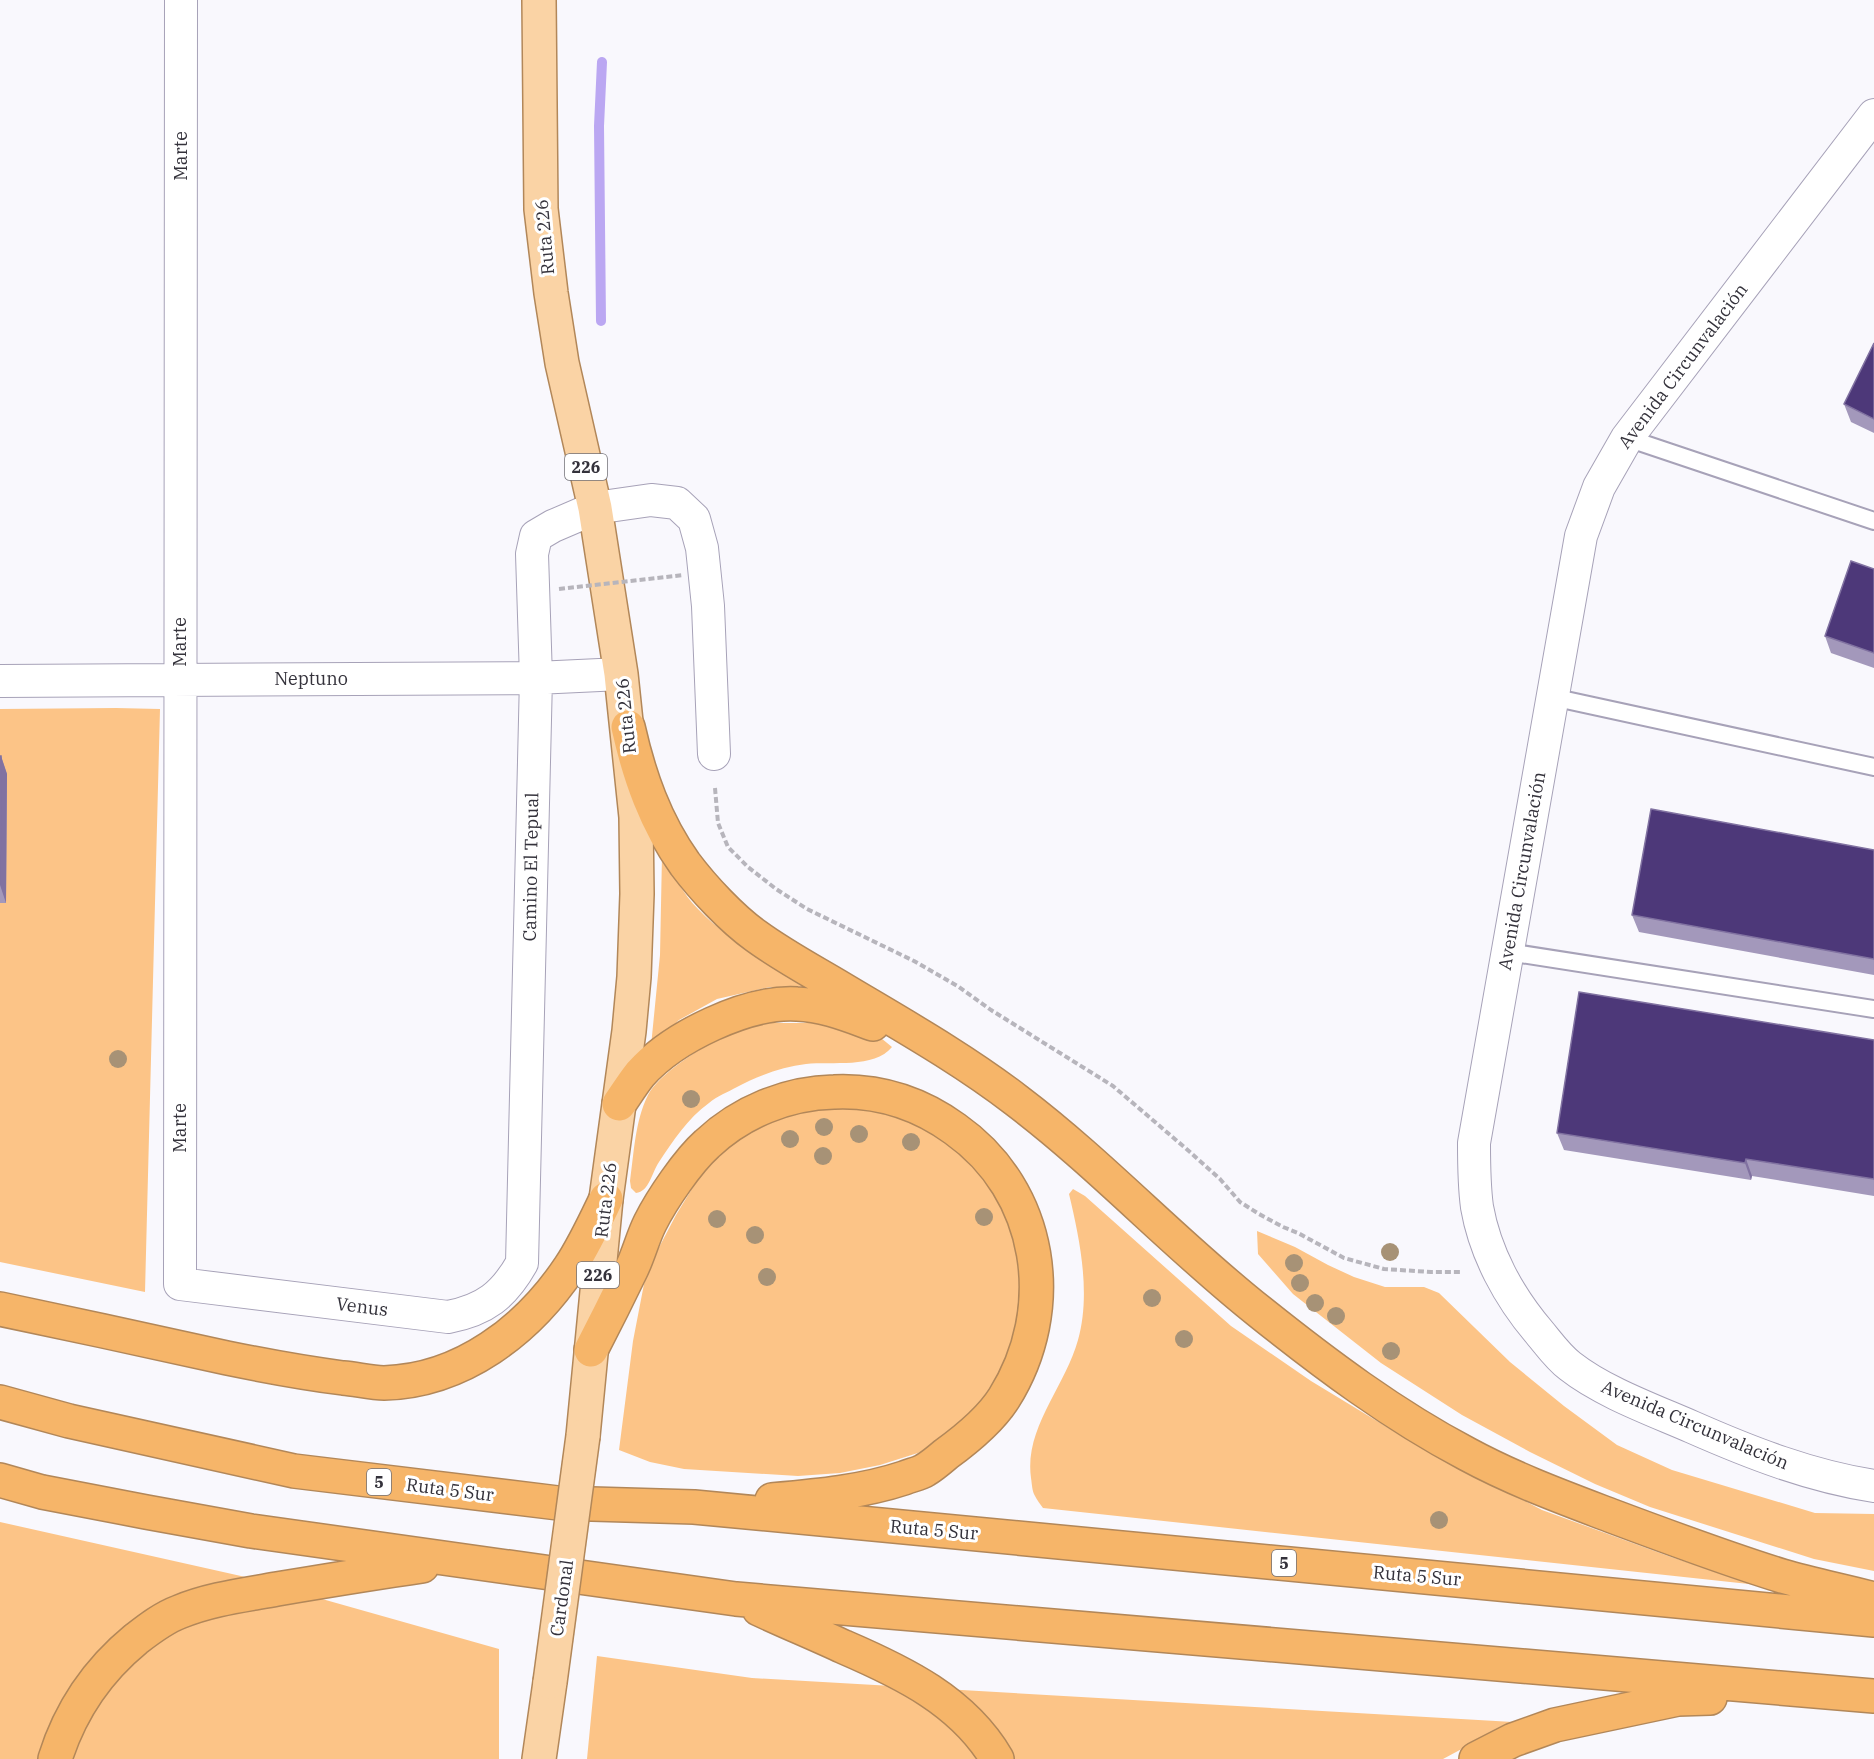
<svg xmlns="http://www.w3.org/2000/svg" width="1874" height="1759" viewBox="0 0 1874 1759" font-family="'IBM Plex Serif',serif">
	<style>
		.green { fill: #fcc487 }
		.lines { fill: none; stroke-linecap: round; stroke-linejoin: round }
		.stream { stroke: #bba7f2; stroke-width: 10 }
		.lane-casing { stroke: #a7a2b8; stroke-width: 20 }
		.street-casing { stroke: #a7a2b8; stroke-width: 34 }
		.primary-casing { stroke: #b28759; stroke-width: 36 }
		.highway-casing { stroke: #b28759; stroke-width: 36 }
		.path { stroke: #b7b5bc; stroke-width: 4; stroke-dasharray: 6 3; stroke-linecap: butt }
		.lane { stroke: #fff; stroke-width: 16 }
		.street { stroke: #fff; stroke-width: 32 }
		.primary { stroke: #fad3a5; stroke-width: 33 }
		.highway { stroke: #f6b569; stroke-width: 33 }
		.primary-bridge-casing { stroke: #b28759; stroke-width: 36; stroke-linecap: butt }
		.path-bridge { stroke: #b7b5bc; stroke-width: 4; stroke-dasharray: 6 3; stroke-linecap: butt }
		.primary-bridge { stroke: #fad3a5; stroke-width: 33 }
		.tree { fill: #a79276 }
		.wall { fill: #a398bb }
		.shaded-wall { fill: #8172a1 }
		.building { fill: #4d3879; stroke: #8172a1; stroke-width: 1.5 }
		.labels { text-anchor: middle; stroke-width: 6; stroke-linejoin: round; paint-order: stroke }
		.shield { fill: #fff; stroke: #717076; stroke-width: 1.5 }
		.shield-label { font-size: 16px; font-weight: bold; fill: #34323b }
		.street-label { font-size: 18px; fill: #34323b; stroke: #fff }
	</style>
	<rect width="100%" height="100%" fill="#f9f8fd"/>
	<path class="green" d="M116,708l44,1 -15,583 -145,-30v-553z
		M662,855c11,19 21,39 36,54 30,32 71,51 108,73l-3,4 -6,1h-27l-53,12 -38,21 -28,26 9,-91z
		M769,1023h68l44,15 11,9c-18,22 -60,14 -86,17 -24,3 -49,12 -69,23 -9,5 -20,9 -28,16 -21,15 -36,38 -50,59 -7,10 -10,30 -23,31l-5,-5 -1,-7c4,-28 5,-60 18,-86 10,-20 52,-47 72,-57 16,-7 32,-11 49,-15z
		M861,1098l106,46 61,108 -10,95 -36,59 -28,27 -33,19 -41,13 -40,8 -42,3 -114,-7 -34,-7 -31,-12 14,-109 11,-57 11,-29 21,-40 17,-28 23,-35 55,-38z
		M1073,1189l12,7 146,130 80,55 89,54 142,75 129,47 87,28 -715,-77c-3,-4 -6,-8 -8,-12 -3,-5 -3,-12 -4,-18 -7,-50 34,-91 47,-138 13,-46 2,-100 -9,-146z
		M1257,1231l38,16 33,18 26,12 31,10h39l15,6 71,69 54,44 53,39 55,25 143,43 59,1v57l-60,-12 -164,-52 -55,-23 -65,-32 -68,-37 -81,-52 -88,-69 -35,-40z
		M0,1522l241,54 258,73v110h-499z
		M597,1656l155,22 780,45 -61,21 -28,15h-856z"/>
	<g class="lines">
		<path class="stream" d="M601,321l-2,-195 3,-64"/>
		<defs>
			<path id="lane" d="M1627,438l247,83
				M1552,697l322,70
				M1508,952l366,57"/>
			<path id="street" d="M181,0l-1,1284 268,33c37,-7 56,-22 74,-54l14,-585 -4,-124 4,-18 17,-10 42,-18 56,-8 26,3 17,16 8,29 6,58 6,148
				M1874,115l-247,323 -28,49 -18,49 -107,607c0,21 0,42 3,64 8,46 32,90 62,125 10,12 19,25 31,34 33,26 83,44 122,61 59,26 118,49 182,59
				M0,681l536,-3 85,-4"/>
			<path id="primary" d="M539,0l2,209 10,84 11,70 33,145 26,166 15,143 1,77 -3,83 -5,54 -23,168 -23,237
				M539,1759l11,-77"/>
			<path id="highway" d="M628,727c11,49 27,95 57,137 18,24 47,55 71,72 26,19 54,34 81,50 60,36 123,71 179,114 86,65 159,145 244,212 65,52 133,103 207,142 46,25 95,43 145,62 56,21 112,42 170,60 31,9 62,15 92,23
				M619,1104c7,-10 13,-20 21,-30 33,-37 107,-73 157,-70 27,1 51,11 76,20
				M0,1309c76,16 151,32 227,49 39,8 77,15 116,20 13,1 28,5 41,5 78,-2 144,-53 186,-116 14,-21 25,-45 36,-68
				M591,1350c14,-27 28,-55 41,-82 7,-15 11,-31 18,-45 12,-24 38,-62 57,-79 34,-32 80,-51 127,-52 44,-2 85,11 121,37 88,62 105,180 49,269 -14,22 -36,40 -58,56 -7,6 -14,12 -21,16 -6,4 -14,5 -21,8 -42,14 -88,18 -132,22
				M0,1402l69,19 225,50 264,32 136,4 1180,113
				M0,1480l42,12 104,20 105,19 485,68 1138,97
				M759,1609c28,13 57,25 85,38 58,25 119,54 153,112
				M55,1759c15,-48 42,-88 81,-120 13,-10 27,-21 43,-27 31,-13 65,-17 98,-23 48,-8 96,-16 145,-23
				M1476,1759l37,-19 42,-15 123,-26 32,-1"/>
		</defs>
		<use href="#lane" class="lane-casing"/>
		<use href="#street" class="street-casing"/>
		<use href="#primary" class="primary-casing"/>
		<use href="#highway" class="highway-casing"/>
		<path class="path" d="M715,788l3,35 10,24 20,20 28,22 31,20 107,52 45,26 32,23 122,76 77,66 30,27 20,23 19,12 24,13 15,6 46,25 40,11 47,3h30"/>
		<use href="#lane" class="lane"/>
		<use href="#street" class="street"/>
		<use href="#primary" class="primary"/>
		<use href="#highway" class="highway"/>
		<defs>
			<path id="primary-bridge" d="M550,1682l33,-246"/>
		</defs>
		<use href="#primary-bridge" class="primary-bridge-casing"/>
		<path class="path-bridge" d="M559,589l125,-14"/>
		<use href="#primary-bridge" class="primary-bridge"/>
	</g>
	<g class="tree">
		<circle cx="118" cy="1059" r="9"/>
		<circle cx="691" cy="1099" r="9"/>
		<circle cx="824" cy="1127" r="9"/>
		<circle cx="859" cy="1134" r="9"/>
		<circle cx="790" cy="1139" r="9"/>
		<circle cx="911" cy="1142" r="9"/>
		<circle cx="823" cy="1156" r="9"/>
		<circle cx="984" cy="1217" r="9"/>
		<circle cx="717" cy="1219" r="9"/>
		<circle cx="755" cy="1235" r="9"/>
		<circle cx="1390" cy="1252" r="9"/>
		<circle cx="1294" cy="1263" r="9"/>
		<circle cx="767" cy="1277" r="9"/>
		<circle cx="1300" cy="1283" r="9"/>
		<circle cx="1152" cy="1298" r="9"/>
		<circle cx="1315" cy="1303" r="9"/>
		<circle cx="1336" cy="1316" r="9"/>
		<circle cx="1184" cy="1339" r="9"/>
		<circle cx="1391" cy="1351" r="9"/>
		<circle cx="1439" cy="1520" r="9"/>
	</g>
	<path class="wall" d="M1874,343v90l-23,-11 -7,-18z
		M1874,569v99l-43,-15 -6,-17z
		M0,756h1l6,18 -1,129h-6z
		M1874,850v125l-235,-43 -7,-17z
		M1874,1040v156l-122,-20 -1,4 -187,-30 -7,-17z"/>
	<path class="shaded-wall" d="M1,756l6,18 -1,129 -6,-18z
		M1746,1159l6,17 -1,4 -6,-17z"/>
	<path class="building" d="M1874,343v76l-30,-15z
		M1851,561l23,8v84l-49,-17z
		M0,756h1l-1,129z
		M1651,809l223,41v109l-242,-44z
		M1579,992l295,48v139l-128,-20 -1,4 -188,-30z"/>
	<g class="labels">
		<g class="shield">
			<rect x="565" y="454" width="42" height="26" rx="4.5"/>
			<rect x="577" y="1262" width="42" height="26" rx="4.5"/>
			<rect x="367" y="1469" width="24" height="26" rx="4.5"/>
			<rect x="1272" y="1550" width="24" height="26" rx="4.5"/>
		</g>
		<g class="shield-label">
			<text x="586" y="473">226</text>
			<text x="598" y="1281">226</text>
			<text x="379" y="1488">5</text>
			<text x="1284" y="1569">5</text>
		</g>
		<g class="street-label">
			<text transform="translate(181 156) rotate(-90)" y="6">Marte</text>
			<text transform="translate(545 237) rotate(-95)" y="6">Ruta 226</text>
			<text transform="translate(1683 366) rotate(-53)" y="6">Avenida Circunvalación</text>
			<text transform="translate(180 642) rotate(-90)" y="6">Marte</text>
			<text x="311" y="685">Neptuno</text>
			<text transform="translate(626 716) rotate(-96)" y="6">Ruta 226</text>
			<text transform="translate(531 867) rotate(-89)" y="6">Camino El Tepual</text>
			<text transform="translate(1522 871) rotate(-80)" y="6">Avenida Circunvalación</text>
			<text transform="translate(180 1128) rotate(-90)" y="6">Marte</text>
			<text transform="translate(606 1200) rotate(-83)" y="6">Ruta 226</text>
			<text transform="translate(362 1307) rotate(7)" y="6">Venus</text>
			<text transform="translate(1695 1425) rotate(23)" y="6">Avenida Circunvalación</text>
			<text transform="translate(450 1490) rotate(7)" y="6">Ruta 5 Sur</text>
			<text transform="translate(934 1530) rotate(5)" y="6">Ruta 5 Sur</text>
			<text transform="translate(1417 1576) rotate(5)" y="6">Ruta 5 Sur</text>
			<text transform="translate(562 1598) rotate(-82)" y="6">Cardonal</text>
		</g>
	</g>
</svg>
